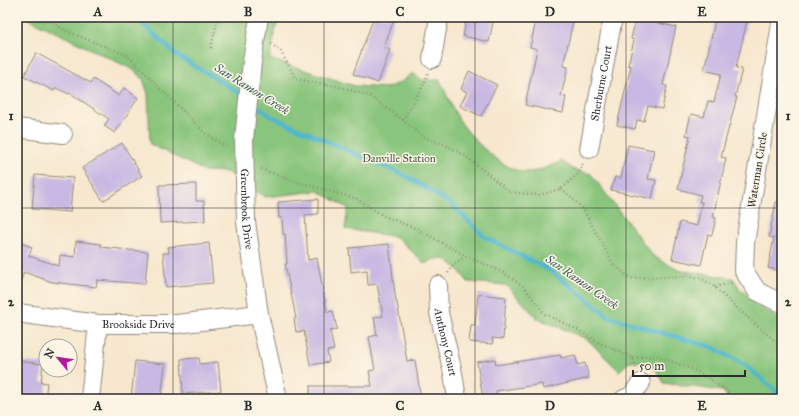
<svg xmlns="http://www.w3.org/2000/svg" width="799" height="416" viewBox="0 0 799 416" font-family="'IM FELL Great Primer',serif">
	<style>
		.green { fill: #89c57b; stroke: #5a7853 }
		.lines { fill: none; stroke-linecap: round; stroke-linejoin: round }
		.stream { stroke: #4fb7cd; stroke-width: 4.5 }
		.building { fill: #c9b8e3 }
		.minor-casing { stroke: #91897c; stroke-width: 20 }
		.path { stroke: #91897c; stroke-width: 2.5; stroke-dasharray: 1 3; stroke-linecap: butt }
		.minor { stroke: #fff; stroke-width: 18 }
		.grid { fill: none; stroke: #2b2b2b; stroke-width: 1; stroke-opacity: 0.55 }
		.labels { text-anchor: middle; stroke-width: 3; stroke-linejoin: round; paint-order: stroke }
		.street-label { font-size: 11px; fill: #2b2b2b; stroke: #fcf5e5 }
		.park-label { font-size: 11px; fill: #475943; stroke: #fcf5e5 }
		.water-label { font-size: 12px; font-style: italic; fill: #385c64; stroke: #fcf5e5 }
		.neatline { fill: none; stroke: #2b2b2b; stroke-width: 1.5 }
		.grid-label { font-size: 13px; text-anchor: middle; font-weight: bold; fill: #2b2b2b }
	</style>
	<rect width="100%" height="100%" fill="#fcf5e5"/>
	<filter id="ink" filterUnits="userSpaceOnUse"><feTurbulence type="fractalNoise" baseFrequency=".025" numOctaves="2"/><feDisplacementMap in="SourceGraphic" scale="8" xChannelSelector="R" yChannelSelector="G"/><feConvolveMatrix kernelMatrix="1 2 1 2 8 2 1 2 1" color-interpolation-filters="sRGB"/></filter>
	<filter id="wash" filterUnits="userSpaceOnUse"><feTurbulence type="fractalNoise" baseFrequency=".012" numOctaves="4" result="noise"/><feDisplacementMap in="SourceGraphic" scale="16" xChannelSelector="R" yChannelSelector="G"/><feGaussianBlur stdDeviation="0.9" result="paint"/><feColorMatrix in="noise" values="0 0 0 0 0 0 0 0 0 0 0 0 0 0 0 0 0 1.4 0 .05"/><feComposite in="paint" operator="in"/></filter>
	<g filter="url(#wash)">
		<rect width="100%" height="100%" fill="#f7e7ce"/>
		<path class="green" d="M24,17h254l-8,42 85,27 32,2 14,-6 12,-9 8,7h19c6,12 10,25 17,36 11,20 46,56 70,56 13,0 24,-7 35,-11l12,9 17,4 62,82 25,14 55,8 7,11 19,17 23,14v79h-53l-6,-8 -59,-8c-10,-18 -14,-21 -34,-22l-11,10 -32,-32 -50,-21 -31,-33 -38,-3c-12,-15 -23,-32 -43,-18l-28,-27 -52,-8 3,-21 -30,-17 -53,6 -38,-25 -23,-1 -54,-27 -2,-50 -5,-15 -11,-10z"/>
		<g class="lines">
			<path class="stream" d="M135,17l43,39 52,31 15,10
				M252,102l19,14 137,61 42,26 35,34 66,34 57,45 48,15 56,16 33,18 37,31"/>
		</g>
		<g id="blocks">
			<path class="building" d="M374,17h21l-11,30 6,3 -12,33 -25,-9z
				M467,17h27l-5,25 -26,-6z
				M537,17h37l-11,49 5,1 -7,29 5,1 -3,16 -38,-8 12,-56 -7,-2z
				M716,17h32l-12,51 6,1 -7,28h2l-16,60 5,1 -13,59 3,1 -4,17 -4,-1 -7,31 -29,-6 8,-37 17,4 5,-24h-3l2,-7 -23,-6 12,-53 -4,-1 5,-21 13,3 4,-16 6,1 7,-28 -17,-4z
				M636,18l40,9 -13,58 4,1 -5,23 -14,-3 -4,15 -7,-1 -2,9 -18,-4 14,-59 -3,-1 6,-25 -3,-1z
				M36,53l55,30 2,-4 26,17 5,-8 14,10 -23,35 -11,-7 5,-7 -39,-26 -1,1 -13,-6 -2,3 -30,-15z
				M469,71l28,14 -16,31 -21,-10 7,-14 -6,-3z
				M122,143l20,33 -39,25 -21,-33z
				M628,145l26,5 -6,29 8,1 -4,19 -41,-9 4,-13 6,1z
				M35,175l38,3 -3,34 -38,-3z
				M196,184v17h8l1,20 -45,2 -1,-38z
				M318,199v15l-13,1 3,45 9,-2 10,54 6,-1 4,18 -7,2 4,19 -7,1 2,11 -19,3 -6,-34 -8,1 -2,-14h2l-11,-54h2l-2,-30h-2l-1,-16h-3l-1,-16z
				M776,202l6,1v68l-14,-3 6,-30 -5,-1z
				M76,241l25,3v3l47,5 -3,32 -48,-4 -1,7 -44,-5 -28,-10 -5,14h-2v-44l15,5 -3,9 30,10 1,-11 15,2z
				M209,243l4,40 -47,4 -3,-34h6l-1,-6z
				M389,244l7,58h1l10,59 8,-1 6,39h-111v-13h62l-3,-15 6,-1 -6,-33 8,-2 -3,-18 9,-1 -6,-32 -9,1 -1,-15 -16,2 -2,-24z
				M478,294l28,3 -3,42 -11,-1 1,6 -24,-2 2,-17h4z
				M560,355l1,3 14,-3 3,10 7,-2 4,15 -46,11 -1,-5 -46,7 1,8h-14l-6,-37 18,-3 1,6z
				M199,358l1,6 18,-2 3,29 -38,3 -2,-35z
				M17,361l26,3 -2,18 6,1 -2,16h-28z
				M135,361l30,3 -4,35h-30z"/>
		</g>
	</g>
	<g filter="url(#ink)">
		<use href="#blocks" fill-opacity="0" stroke="#91897c" stroke-width="1"/>
		<g class="lines">
			<defs>
				<g id="minor">
					<path id="s1" d="M259,17l-7,45 -8,77 2,83 13,92 19,85"/>
					<path d="M782,18l-37,225 -1,28 13,20 19,10 6,1"/>
					<path d="M432,59l7,-42"/>
					<path d="M17,128l46,6"/>
					<path id="s2" d="M589,149l24,-132"/>
					<path id="s3" d="M438,285l1,28 14,60 4,26"/>
					<path id="s4" d="M17,313l81,11h79l82,-10"/>
					<path d="M90,399l8,-75"/>
					<path d="M624,399l7,-3 10,-13"/>
				</g>
			</defs>
			<use href="#minor" class="minor-casing"/>
			<path class="path" d="M42,17l29,16 56,22 78,78 18,12h4
				M271,44l9,6 16,29 44,8 30,9 33,24 20,17 23,8 18,10 46,37 29,3 22,-6 18,-16 4,-9
				M211,48l7,-31
				M403,120l22,-38 3,-9
				M261,169l30,11 66,19 27,17 33,13 49,27 36,16 21,14 22,28 33,16 20,12 35,16 3,10
				M561,189l9,7 13,13 30,55 17,14 58,-2 13,2 14,9 15,15 45,39 7,3
				M448,273l6,-9 12,-8
				M715,287l17,-4
				M633,358l25,-2 38,15 29,18 8,10"/>
			<use href="#minor" class="minor"/>
		</g>
	</g>
	<path class="grid" d="M173,17v382M324,17v382M475,17v382M626,17v382M17,208h765"/>
	<g class="labels">
		<g class="street-label">
			<text dy="4" stroke="none"><textPath href="#s2" startOffset="67">Sherburne Court</textPath></text>
			<text transform="translate(757 170) rotate(-81)" y="4">Waterman Circle</text>
			<text dy="4" stroke="none"><textPath href="#s1" startOffset="193">Greenbrook Drive</textPath></text>
			<text dy="4" stroke="none"><textPath href="#s4" startOffset="122">Brookside Drive</textPath></text>
			<text dy="4" stroke="none"><textPath href="#s3" startOffset="58">Anthony Court</textPath></text>
		</g>
		<g class="park-label">
			<text x="399" y="162">Danville Station</text>
		</g>
		<g class="water-label">
			<text transform="translate(252 89) rotate(32)" y="4">San Ramon Creek</text>
			<text transform="translate(582 282) rotate(35)" y="4">San Ramon Creek</text>
		</g>
	</g>
	<rect width="799" height="416" fill="none" stroke="#fcf5e5" stroke-width="44"/>
	<g transform="translate(58 358) rotate(299)"><circle r="19" fill="#fcf5e5" stroke="#a8a49b"/>
	<path d="M0-3L7 15L0 10L-7 15Z" fill="#b5179e"/>
	<text y="-6" font-size="11" font-weight="bold" text-anchor="middle" fill="#2b2b2b">N</text>
	</g>
	<path d="M633 370v6h112v-6" fill="none" stroke="#2b2b2b" stroke-width="2"/>
	<text x="639" y="370" font-size="12" fill="#2b2b2b" stroke="#fcf5e5" stroke-width="3" paint-order="stroke">50 m</text>
	<rect x="22" y="22" width="755" height="372" class="neatline"/>
	<g class="grid-label">
		<text x="98" y="16">A</text>
		<text x="248" y="16">B</text>
		<text x="400" y="16">C</text>
		<text x="550" y="16">D</text>
		<text x="702" y="16">E</text>
		<text x="11" y="120">1</text>
		<text x="788" y="120">1</text>
		<text x="11" y="306">2</text>
		<text x="788" y="306">2</text>
		<text x="98" y="410">A</text>
		<text x="248" y="410">B</text>
		<text x="400" y="410">C</text>
		<text x="550" y="410">D</text>
		<text x="702" y="410">E</text>
	</g>
</svg>
